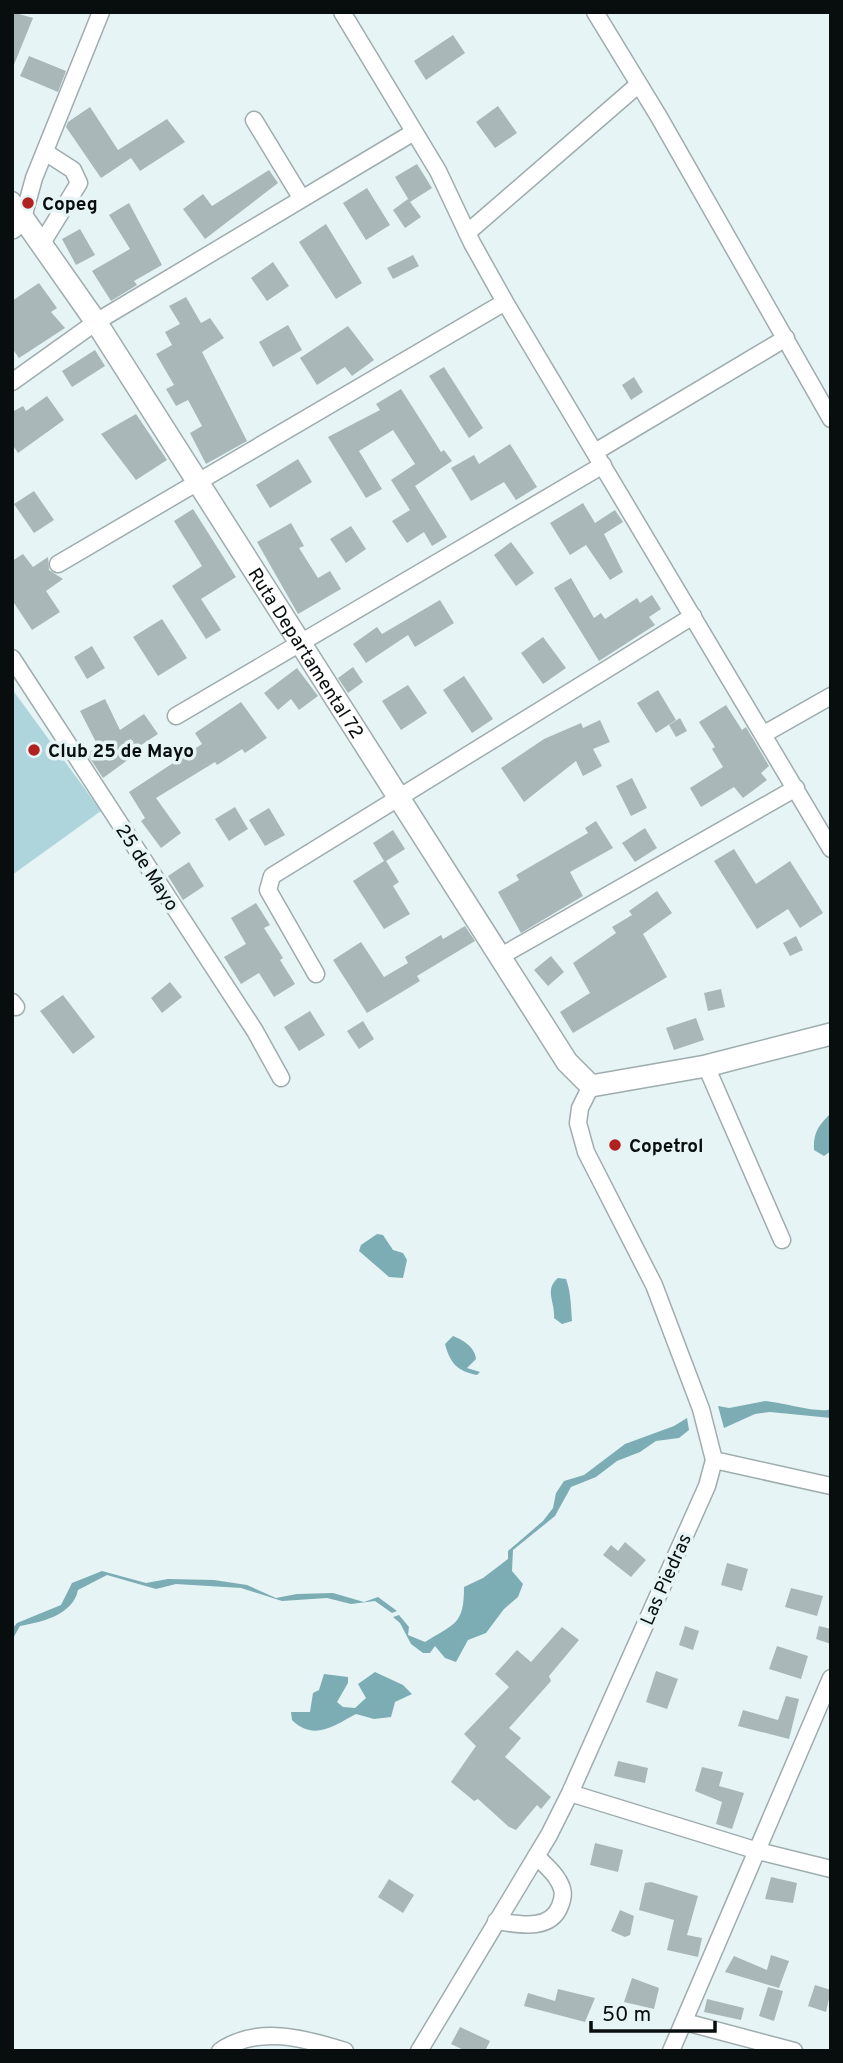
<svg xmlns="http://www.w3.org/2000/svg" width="843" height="2063" viewBox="0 0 843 2063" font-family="Overpass,sans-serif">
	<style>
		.green { fill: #add5db }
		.water { fill: #7dadb4 }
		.building { fill: #a9b7b9 }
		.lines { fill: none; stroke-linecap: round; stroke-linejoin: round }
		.minor-casing { stroke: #9facae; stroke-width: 19 }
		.major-casing { stroke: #9facae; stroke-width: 24 }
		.minor { stroke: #fff; stroke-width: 16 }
		.major { stroke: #fff; stroke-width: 21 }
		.poi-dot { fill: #b12120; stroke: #e6f4f6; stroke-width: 2.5 }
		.labels { text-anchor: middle; stroke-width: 7; stroke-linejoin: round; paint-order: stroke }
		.poi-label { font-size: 19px; font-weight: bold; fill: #080d0d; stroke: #e6f4f6; text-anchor: start }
		.street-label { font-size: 19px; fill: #080d0d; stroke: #e6f4f6 }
	</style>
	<rect width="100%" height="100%" fill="#e6f4f6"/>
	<path class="green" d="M12,689l89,122 -89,64z"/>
	<path class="water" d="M831,1113v38l-7,5 -10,-6c-1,-18 5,-25 17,-37z
		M377,1234l6,1 10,15 10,3 4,7 -4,18 -14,-1 -30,-26 2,-6z
		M558,1278l8,1c5,13 5,29 6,42l-10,3 -8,-6c1,-17 -10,-28 4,-40z
		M453,1336c10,4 22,11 23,23l-9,9 13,4 -3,3c-20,-4 -27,-12 -32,-31z
		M765,1401c16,1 55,13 66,8v9l-61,-6 -15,2 -31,14 -6,-22 11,2z
		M687,1418l2,12 -10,8 -23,3 -16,11 -23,9 -21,16 -25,10 -16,29 -42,34 -1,21 11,13 -5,13 -14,12 -18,24 -18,7 -12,22 -11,-4 -10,-12 -5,7h-7l-12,-9 -11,-21 -7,-6 6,-2 10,12 -1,8 17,7c30,-19 39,-17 39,-55l19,-9 25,-19v-8l35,-30 10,-13 3,-15 8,-12 20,-6 41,-31 49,-18z
		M102,1571l44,12 22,-4 46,1 33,5 29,13 21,-4 36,-1 31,9 14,-5 19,14 -5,2 -17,-12 -24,3 -24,-6 -45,3 -41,-13 -65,-4 -20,5 -49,-14 -29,15c-5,25 -36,32 -58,36l-8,14v-11l5,-6 44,-18 11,-22z
		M375,1672l28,13 9,9 -17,8 -4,15 -17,2 -18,-5c-21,11 -42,28 -64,6l-1,-8h19l3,-19 6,-3 5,-16 24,3v6l-11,19 6,5 12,1 11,-10 -8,-14z"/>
	<path class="building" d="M12,12l21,6 -20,49h-1z
		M453,35l12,18 -39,27 -12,-19z
		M29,56l37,15 -8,21 -38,-16z
		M498,106l19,27 -22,15 -19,-26z
		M90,107l28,43 49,-31 18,23 -45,29 -9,-13 -30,20 -35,-51 2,-5z
		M417,164l15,24 -22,14 -15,-25z
		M269,170l9,13 -73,56 -22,-30 20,-15 9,12z
		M367,188l23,37 -24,15 -23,-37z
		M408,199l13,18 -16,11 -12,-18z
		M129,203l33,62 -28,16 3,4 -26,16 -19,-30 38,-22 -21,-34z
		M326,224l36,59 -26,16 -37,-57z
		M80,229l15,26 -19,10 -14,-26z
		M413,255l6,11 -26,13 -6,-11z
		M273,262l16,24 -22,15 -16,-23z
		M39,283l18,25 -6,4 14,16 -46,30 -7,-10v-47z
		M186,297l15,26 9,-5 14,20 -22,14 45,89 -41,23 -16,-31 12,-7 -14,-26 -12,6 -10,-17 8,-4 -18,-31 16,-9 -7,-13 15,-8 -11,-18z
		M288,325l14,25 -29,17 -14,-25z
		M348,326l26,34 -22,16 -7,-9 -28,18 -17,-27z
		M95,350l10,16 -33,21 -10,-16z
		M444,367l39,61 -14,10 -40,-62z
		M634,377l9,15 -12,8 -9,-15z
		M401,389l40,63 3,-2 8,11 -37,25 32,51 -15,9 -8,-14 -17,11 -15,-22 18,-11 -19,-30 24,-16 -22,-34 -34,21 23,38 -16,9 -38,-61 52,-27 -4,-6z
		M47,396l17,24 -46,33 -6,-9v-32l11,-6 3,5z
		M136,414l31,46 -31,20 -35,-46z
		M510,444l27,43 -21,13 -12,-18 -33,19 -20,-33 23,-13 5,9z
		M298,459l14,23 -42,26 -14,-23z
		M34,491l20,29 -20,13 -20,-29z
		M583,503l12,20 20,-13 8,12 -19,12 19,38 -13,8 -24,-35 -16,10 -20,-32z
		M193,509l43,68 -35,22 20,31 -15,9 -34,-53 30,-20 -28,-45z
		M291,523l13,23 -5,2 19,30 12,-7 11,18 -43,25 -41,-72z
		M351,526l15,23 -20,14 -16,-24z
		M511,542l23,31 -18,13 -22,-31z
		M23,554l10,13 15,-10 1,13 14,9 -17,12 14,21 -28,18 -20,-30v-39z
		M571,578l23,40 7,-5 4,6 32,-21 3,5 12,-8 9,14 -12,8 6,8 -56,36 -45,-73z
		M440,600l14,23 -39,24 -7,-12 -42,28 -13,-19 24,-17 5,7z
		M162,619l25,39 -29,18 -25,-39z
		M543,637l23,31 -23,16 -22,-31z
		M92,646l13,22 -18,11 -13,-22z
		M353,667l10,15 -15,11 -10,-15z
		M297,668l21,28 -19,14 -8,-11 -13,11 -14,-17z
		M464,676l29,43 -21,14 -29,-43z
		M408,685l19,28 -26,17 -19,-29z
		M658,690l18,30 -20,13 -19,-30z
		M105,699l15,31 24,-16 14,20 -32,21 3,4 -26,19 -16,-24 11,-8 -18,-35z
		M241,702l26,36 -22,15 -3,-4 -25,16 -2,-3 -59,36 25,35 -20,15 -20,-27 4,-3 -16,-26 73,-48 -7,-11z
		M726,705l16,25 4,-3 23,39 -8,7 6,7 -24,18 -9,-11 -33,20 -11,-19 33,-21 -11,-18 3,-2 -16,-25z
		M680,718l7,13 -11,6 -7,-12z
		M600,720l10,22 -17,7 9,17 -19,10 -7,-15 -52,41 -23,-34 43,-29 37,-16 2,5z
		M632,778l15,30 -16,8 -15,-30z
		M235,807l13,22 -19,12 -14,-22z
		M269,808l16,27 -20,11 -16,-26z
		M596,821l17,27 -43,24 13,24 -62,37 -23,-41 21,-12 -3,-5 72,-42 -3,-5z
		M645,828l12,20 -22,14 -13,-19z
		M393,830l12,19 -19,12 13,21 -6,4 17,28 -26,15 -31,-48 31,-20 -11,-18z
		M734,849l22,35 34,-23 33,52 -23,15 -12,-19 -31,20 -43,-68z
		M189,862l15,24 -21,14 -15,-24z
		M657,891l15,22 -29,21 24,43 -94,56 -13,-21 30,-19 -17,-30 43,-30 -4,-6 20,-12 -3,-4z
		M256,903l14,22 -6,3 19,30 -3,2 15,24 -21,13 -15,-24 -18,11 -17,-27 22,-13 -15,-26z
		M465,926l10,15 -58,35 3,5 -53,32 -34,-53 28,-18 23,35 24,-14 -3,-6 36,-22 2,4z
		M796,936l7,14 -13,6 -7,-13z
		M551,956l13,16 -16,14 -14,-16z
		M170,982l12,15 -20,16 -11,-15z
		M721,989l4,18 -17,4 -4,-18z
		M63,995l32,42 -22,17 -33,-43z
		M310,1011l15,24 -26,16 -15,-24z
		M696,1018l8,22 -30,10 -8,-22z
		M363,1021l11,18 -15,10 -12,-18z
		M625,1542l21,18 -15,17 -28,-22 8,-10 7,6z
		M727,1563l21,6 -6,22 -21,-6z
		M791,1588l32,8 -6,20 -32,-9z
		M685,1626l14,5 -6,19 -14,-5z
		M819,1626l12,3v15l-15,-5z
		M562,1627l17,13 -30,36 2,5 -42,47 12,10 -16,19 46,40 -10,12 -4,-4 -21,25 -7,-3 -31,-28 -4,2 -23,-19 25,-36 -12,-12 45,-47 -14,-13 22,-24 14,12z
		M777,1646l31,10 -7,23 -32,-10z
		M656,1671l22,8 -11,30 -21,-7z
		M786,1696l13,3 -10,40 -51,-13 5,-16 35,10z
		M618,1761l30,7 -3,15 -31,-7z
		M702,1767l21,5 -4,14 25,7 -12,36 -16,-5 6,-22 -27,-11z
		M595,1843l28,7 -5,22 -28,-7z
		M771,1877l26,6 -4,20 -28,-4z
		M389,1879l25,16 -11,18 -25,-16z
		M651,1882l47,14 -11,39 15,3 -4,19 -31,-7 7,-30 -35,-10 6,-27z
		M620,1910l14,6 -4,19 -5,2 -14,-6z
		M771,1955l18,6 -10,27 -54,-16 9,-16 33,14z
		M632,1978l27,10 -5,21 -30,-7z
		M815,1985l16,5 -5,22 -18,-6z
		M768,1987l15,4 -9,30 -15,-5z
		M558,1989l37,9 -10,24 -61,-16 4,-13 27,8z
		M707,1999l37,9 -3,12 -37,-8z
		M460,2027l30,14 -5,10h-19l-15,-7z"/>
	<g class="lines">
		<defs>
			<path id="minor" d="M342,12l96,159 34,72 33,59 326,547
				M595,12l64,105 172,302
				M254,120l48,79
				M12,200l11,18
				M23,218l11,-40 67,-166
				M467,233l172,-149
				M42,243l37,-60 -6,-13 -28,-18
				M12,382l84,-60 318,-190
				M595,452l191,-114
				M58,564l447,-262
				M12,658l243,373 26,47
				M176,716l427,-251
				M764,734l67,-38
				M501,956l295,-168
				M316,974l-48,-84 4,-14 421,-260
				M12,1002l4,5
				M706,1066l76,174
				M714,1460l117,26
				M570,1793l188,58 73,18
				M496,1921c21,3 54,11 64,-15 4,-10 4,-16 -2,-26 -5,-9 -15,-17 -22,-24
				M685,2022l109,29
				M220,2051c38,-26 84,-13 125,0
				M419,2051l130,-216 21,-42 137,-307 7,-26 -13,-51 -47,-124 -68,-133 -8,-29 2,-15 11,-22
				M671,2051l160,-373"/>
			<g id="major">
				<path id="s1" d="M12,228l11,-10 73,104 471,740 24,24 115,-20 125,-32"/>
			</g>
		</defs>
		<use href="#minor" class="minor-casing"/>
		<use href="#major" class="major-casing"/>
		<use href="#minor" class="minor"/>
		<use href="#major" class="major"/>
	</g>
	<g class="poi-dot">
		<circle cx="28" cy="203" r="7"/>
		<circle cx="34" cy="750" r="7"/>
		<circle cx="615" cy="1145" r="7"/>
	</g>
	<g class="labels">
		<g class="poi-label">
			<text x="42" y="210">Copeg</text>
			<text x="48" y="757">Club 25 de Mayo</text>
			<text x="629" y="1152">Copetrol</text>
		</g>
		<g class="street-label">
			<text dy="7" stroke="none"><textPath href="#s1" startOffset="534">Ruta Departamental 72</textPath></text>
			<text transform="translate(148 867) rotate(57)" y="7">25 de Mayo</text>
			<text transform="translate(665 1579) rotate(-66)" y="7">Las Piedras</text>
		</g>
	</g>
	<rect width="843" height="2063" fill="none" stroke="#080d0d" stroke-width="28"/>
	<path d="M591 2021v10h124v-10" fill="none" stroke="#080d0d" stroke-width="3.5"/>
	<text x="602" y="2021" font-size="21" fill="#080d0d" stroke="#e6f4f6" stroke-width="5" paint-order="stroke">50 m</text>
</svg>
